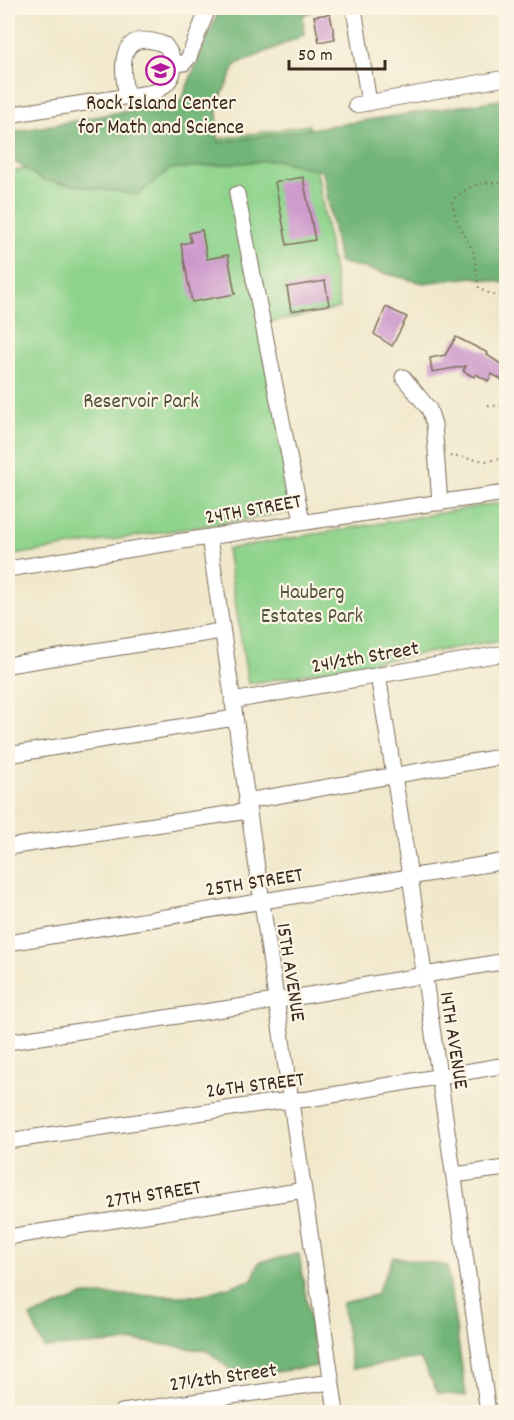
<svg xmlns="http://www.w3.org/2000/svg" width="514" height="1420" viewBox="0 0 514 1420" font-family="Dekko,sans-serif">
	<style>
		.green { fill: #8ed38c; stroke: #647e55; stroke-width: 1.5 }
		.forest { fill: #72b578; stroke: #56704b; stroke-width: 1.5 }
		.building { fill: #c990c9 }
		.lines { fill: none; stroke-linecap: round; stroke-linejoin: round }
		.minor-casing { stroke: #7b6c5b; stroke-width: 17 }
		.path { stroke: #7b6c5b; stroke-width: 2; stroke-dasharray: 1.5 4.5; stroke-linecap: butt }
		.minor { stroke: #fff; stroke-width: 15 }
		.labels { text-anchor: middle; stroke-width: 4.5; stroke-linejoin: round; paint-order: stroke }
		.poi-label { font-size: 21px; fill: #3b2a1e; stroke: #fcf5e5 }
		.park-label { font-size: 21px; fill: #50543a; stroke: #fcf5e5 }
		.street-label { font-size: 21px; fill: #3b2a1e; stroke: #fcf5e5 }
	</style>
	<rect width="100%" height="100%" fill="#fcf5e5"/>
	<filter id="ink" filterUnits="userSpaceOnUse"><feTurbulence type="fractalNoise" baseFrequency=".0167" numOctaves="2"/><feDisplacementMap in="SourceGraphic" scale="12" xChannelSelector="R" yChannelSelector="G"/><feConvolveMatrix kernelMatrix="1 2 1 2 8 2 1 2 1" color-interpolation-filters="sRGB"/></filter>
	<filter id="wash" filterUnits="userSpaceOnUse"><feTurbulence type="fractalNoise" baseFrequency=".008" numOctaves="4" result="noise"/><feDisplacementMap in="SourceGraphic" scale="24" xChannelSelector="R" yChannelSelector="G"/><feGaussianBlur stdDeviation="1.35" result="paint"/><feColorMatrix in="noise" values="0 0 0 0 0 0 0 0 0 0 0 0 0 0 0 0 0 1.4 0 .05"/><feComposite in="paint" operator="in"/></filter>
	<g filter="url(#wash)">
		<rect width="100%" height="100%" fill="#f1e8cc"/>
		<path class="green" d="M309,125l31,183 -77,16 36,187 -291,45v-384z
			M506,502v137l-258,45 -21,-135z"/>
		<path class="forest" d="M220,8h100l-17,7 1,20 -68,30 -19,40 1,38 288,-44v184l-33,-6 -50,6 -84,-21 -16,-91 -48,-11 -105,9 -32,26 -96,-15 -34,-23v-24l173,-32z
			M299,1254l18,112 -78,11 -31,-26 -69,-10 -95,7 -14,-31 55,-22 113,1 54,-16 7,-18z
			M393,1257l54,9 19,130 -28,-3 -18,-35 -68,11 -10,-66 34,-8z"/>
		<g id="blocks">
			<path class="building" d="M330,14l5,25 -16,3 -5,-26z
				M303,177l12,63 -28,5 -12,-63z
				M202,230l5,29 21,-4 7,39 -43,8 -11,-58 10,-2 -2,-9z
				M325,281l4,24 -38,6 -4,-24z
				M386,307l21,10 -15,29 -18,-12z
				M456,337l32,16 -1,2 20,13 -5,12 -10,-6 -4,7 -12,-7 -2,3 -11,-6 3,-5 -34,6 -2,-14 15,-3z"/>
		</g>
	</g>
	<g filter="url(#ink)">
		<use href="#blocks" fill-opacity="0" stroke="#7b6c5b" stroke-width="1.5"/>
		<g class="lines">
			<defs>
				<path id="minor" d="M354,8l15,95
					M175,64l9,-1 5,-6 19,-49
					M356,105l150,-27
					M8,115l147,-23c20,-11 25,-27 10,-47 -46,-18 -45,18 -38,52
					M237,194l65,327
					M403,377l26,32 5,15 6,79
					M209,537l127,875
					M8,569c166,-27 332,-53 498,-76
					M8,665l213,-34
					M378,675l32,201 78,536
					M232,701l274,-48
					M8,755l226,-37
					M246,801l260,-45
					M8,847l240,-36
					M8,943l498,-82
					M8,1042l255,-39 243,-42
					M8,1141l265,-39 36,-3 197,-34
					M454,1175l52,-7
					M8,1237l296,-47
					M122,1412l209,-30"/>
			</defs>
			<use href="#minor" class="minor-casing"/>
			<path class="path" d="M506,183c-25,-2 -36,1 -54,18l4,18 18,34 5,36 27,11
				M488,405l18,2
				M450,456l36,5 20,-3"/>
			<use href="#minor" class="minor"/>
		</g>
	</g>
	<defs>
		<symbol id="school-ring" viewBox="-11 -11 22 22"><circle r="9.5" fill="#fcf5e5" stroke="#b5179e" stroke-width="1.5"/><path d="M0-5L7-2L0 1L-7-2ZM-4 1L0 2.5L4 1V4Q0 6-4 4Z" fill="#b5179e"/></symbol>
	</defs>
	<g fill-rule="evenodd">
		<use href="#school-ring" x="144" y="54" width="33" height="33"/>
	</g>
	<g class="labels">
		<g class="poi-label">
			<text x="161" y="109">Rock Island Center<tspan x="161" dy="24">for Math and Science</tspan></text>
		</g>
		<g class="park-label">
			<text x="141" y="407">Reservoir Park</text>
			<text x="312" y="598">Hauberg<tspan x="312" dy="24">Estates Park</tspan></text>
		</g>
		<g class="street-label">
			<text transform="translate(253 508) rotate(-10)" y="7">24TH STREET</text>
			<text transform="translate(365 656) rotate(-10)" y="7">24½th Street</text>
			<text transform="translate(254 881) rotate(-9)" y="7">25TH STREET</text>
			<text transform="translate(292 972) rotate(81)" y="7">15TH AVENUE</text>
			<text transform="translate(455 1040) rotate(81)" y="7">14TH AVENUE</text>
			<text transform="translate(255 1084) rotate(-7)" y="7">26TH STREET</text>
			<text transform="translate(153 1193) rotate(-9)" y="7">27TH STREET</text>
			<text transform="translate(223 1376) rotate(-8)" y="7">27½th Street</text>
		</g>
	</g>
	<rect width="514" height="1420" fill="none" stroke="#fcf5e5" stroke-width="30"/>
	<path d="M289 60v9h96v-9" fill="none" stroke="#3b2a1e" stroke-width="3"/>
	<text x="298" y="60" font-size="18" fill="#3b2a1e" stroke="#fcf5e5" stroke-width="4.5" paint-order="stroke">50 m</text>
</svg>
